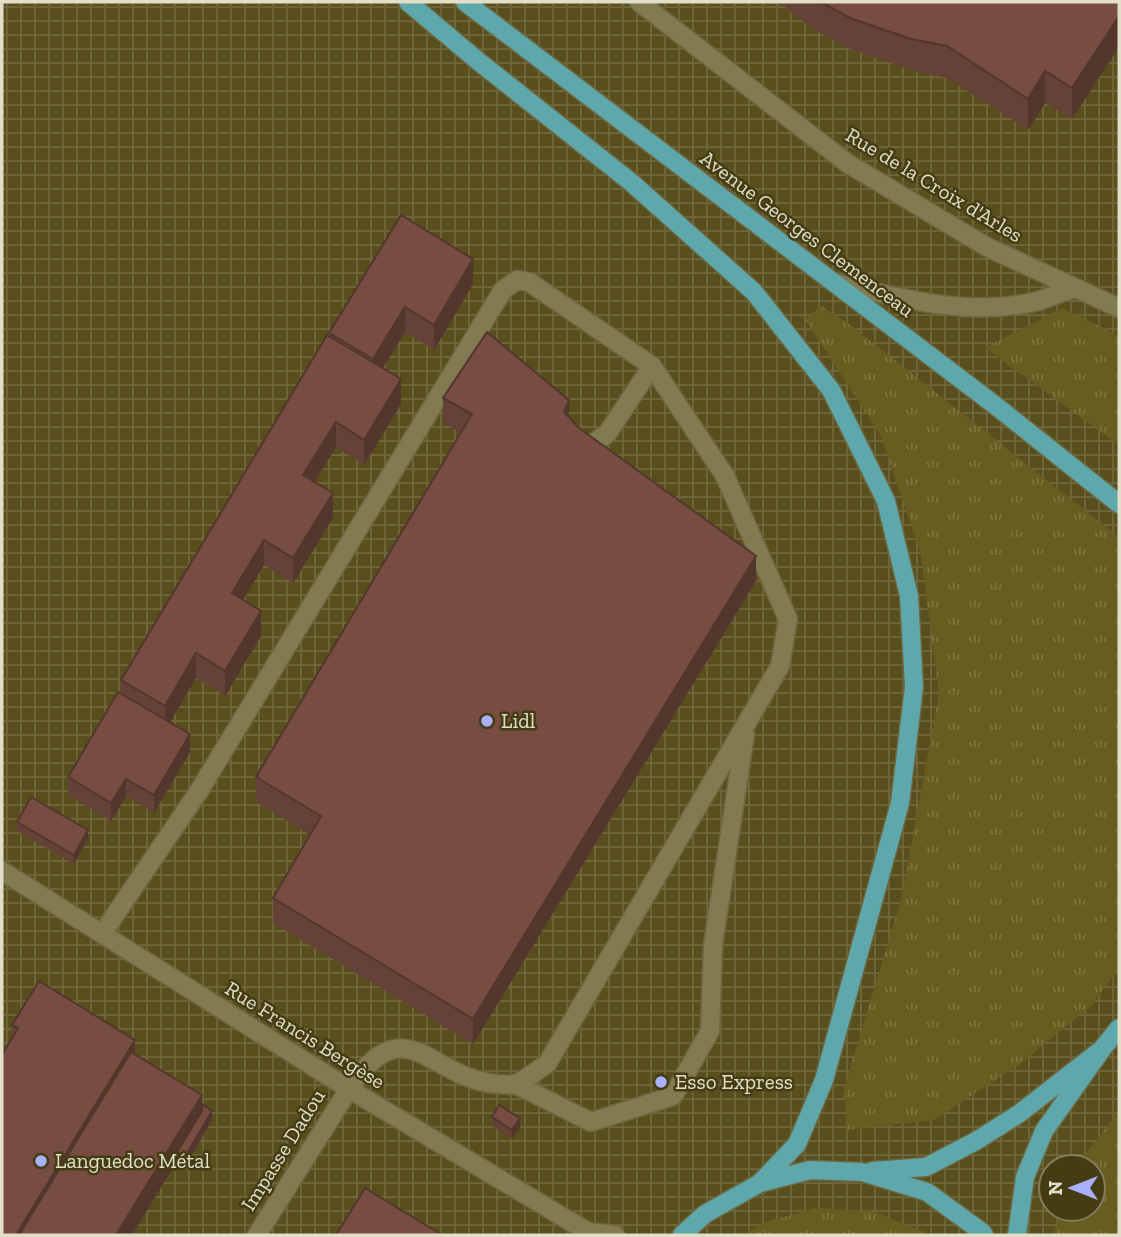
<svg xmlns="http://www.w3.org/2000/svg" width="1121" height="1237" viewBox="0 0 1121 1237" font-family="'Zilla Slab',serif">
	<style>
		.industrial { fill: url(#industrial-grid); fill-rule: evenodd }
		.grass { fill: url(#grass-tufts) }
		.lines { fill: none; stroke-linecap: round; stroke-linejoin: round }
		.service-casing { stroke: #6c6641; stroke-width: 21 }
		.minor-casing { stroke: #6c6641; stroke-width: 21 }
		.primary-casing { stroke: #6c6641; stroke-width: 21 }
		.service { stroke: #827a50; stroke-width: 18 }
		.minor { stroke: #827a50; stroke-width: 18 }
		.primary { stroke: #5ea8ab; stroke-width: 18 }
		.wall { fill: #654237 }
		.shaded-wall { fill: #53362d }
		.building { fill: #764d40; stroke: #53362d; stroke-width: 2 }
		.poi-dot { fill: #a9b0fc; stroke: #443c13; stroke-width: 2.5 }
		.labels { text-anchor: middle; stroke-width: 5; stroke-linejoin: round; paint-order: stroke }
		.street-label { font-size: 21px; fill: #e2dec8; stroke: #443c13 }
		.poi-label { font-size: 21px; fill: #e2dec8; stroke: #443c13; text-anchor: start }
	</style>
	<defs>
		<pattern id="industrial-grid" width="8" height="8" patternUnits="userSpaceOnUse" patternTransform="scale(1.75)"><rect width="8" height="8" fill="#584f1d"/><path d="M0 4h8M4 0v8" fill="none" stroke="#70683c"/></pattern>
		<pattern id="grass-tufts" width="24" height="20" patternUnits="userSpaceOnUse" patternTransform="scale(1.75)"><rect width="24" height="20" fill="#685d20"/><path d="M3 7l-1-3M5 7V3M7 7l1-3M15 17l-1-3M17 17v-4M19 17l1-3" fill="none" stroke="#7d743f"/></pattern>
	</defs>
	<rect width="100%" height="100%" fill="#4e471e"/>
	<path class="industrial" d="M2,2h1117v1233h-1117zM1051,1167h42v42h-42z"/>
	<path class="grass" d="M821,306l28,18 270,213v431l-28,38 -71,58 -86,56 -87,10 -3,-42 57,-188 38,-206 -18,-139 -40,-119 -76,-117z
		M1062,308l57,28v109l-134,-97z
		M1119,1111v124h-65l6,-26h33v-42h-18z
		M816,1208l56,3 52,21 4,3h-184l18,-12z"/>
	<g class="lines">
		<defs>
			<path id="service" d="M835,283c66,15 131,34 199,19 13,-3 27,-10 41,-14
				M579,453l28,-19 45,-68
				M2,871l347,218 239,143 2,3
				M102,934l97,-143 304,-501 14,-10 12,2 123,84 73,110 63,143 -8,47 -233,398c-8,5 -26,19 -33,20 -4,2 -11,0 -16,0 -68,-4 -92,-81 -149,5l-92,146
				M515,1084l76,38 82,-26 37,-65 3,-86 32,-211
				M588,1232l27,3"/>
			<path id="minor" d="M639,2l208,161 140,84 132,61"/>
			<path id="primary" d="M408,2l70,59 154,122 122,109 77,98 55,111 23,95 5,91 -14,116 -76,277 -27,64 -37,39
				M465,2l531,404 123,98
				M872,1171l54,-4 50,-26 44,-28 82,-64
				M682,1235l23,-21 55,-31 50,-13 52,2 65,20 55,40 2,3
				M1017,1235l8,-58 19,-46 58,-82 17,-21"/>
		</defs>
		<use href="#service" class="service-casing"/>
		<use href="#minor" class="minor-casing"/>
		<use href="#primary" class="primary-casing"/>
		<use href="#service" class="service"/>
		<use href="#minor" class="minor"/>
		<use href="#primary" class="primary"/>
	</g>
	<path class="wall" d="M780,2h339l-47,117 -27,-16 -17,27 -81,-52 -36,-8 -61,-21 -35,-19 -26,-19z
		M473,284l-39,66 -29,-18 -22,36 18,36 -37,61 -28,-18 -21,35 18,36 -40,65 -29,-18 -21,35 18,36 -36,60 -29,-18 -26,45 20,29 -36,61 -28,-17 -15,25 -43,-26v-18l53,-84v-13l208,-344v-3z
		M443,398l126,19 10,11 177,153 -283,463 -200,-121v-25l37,-63 -54,-33v-25l205,-344 -18,-10z
		M17,822l71,17 -14,25 -57,-33z
		M12,1025l123,29 67,50 10,16 -27,46 -8,-5 -45,74h-130z
		M492,1117l28,10 -8,12 -20,-13z"/>
	<path class="shaded-wall" d="M1119,16v31l-47,72v-31z
		M1045,71v32l-17,27v-31z
		M473,259v25l-39,66v-25z
		M405,307v25l-32,52v-25z
		M401,379v25l-37,61v-25z
		M569,400v25l-5,-13z
		M336,422v25l-33,53v-25z
		M333,493v25l-40,65v-25z
		M264,540v25l-32,53v-25z
		M756,556v25l-283,463v-25z
		M261,611v25l-36,60v-25z
		M196,653v25l-31,53v-25z
		M190,734v18l-36,61v-18z
		M126,779v17l-15,25v-18z
		M88,830v9l-14,25v-9z
		M135,1040v31l-100,164h-19z
		M202,1095v25l-25,32v9l-45,74h-16z
		M212,1111v9l-27,46v-9z
		M520,1118v9l-8,12v-9z"/>
	<path class="building" d="M821,2h298v14l-47,72 -27,-17 -17,28 -81,-53 -36,-7 -61,-21z
		M401,215l72,44 -39,66 -29,-18 -32,52 -44,-26z
		M487,332l82,68 -5,12 15,16 177,128 -283,463 -200,-121 48,-82 -65,-39 216,-363 -29,-16z
		M327,335l74,44 -37,61 -28,-18 -33,53 30,18 -40,65 -29,-18 -32,53 29,18 -36,60 -29,-18 -31,53 -44,-26z
		M118,692l72,42 -36,61 -28,-16 -15,24 -43,-26z
		M31,797l57,33 -14,25 -57,-33z
		M39,981l96,59 -119,195h-14v-180l16,-27 -6,-3z
		M131,1052l71,43 -86,140h-97z
		M202,1104l10,7 -27,46 -8,-5 25,-41z
		M499,1105l21,13 -8,12 -20,-13z
		M365,1188l77,47h-106z"/>
	<g class="poi-dot">
		<circle cx="487" cy="721" r="7"/>
		<circle cx="661" cy="1082" r="7"/>
		<circle cx="41" cy="1161" r="7"/>
	</g>
	<g class="labels">
		<g class="street-label">
			<text transform="translate(934 185) rotate(31)" y="7">Rue de la Croix d'Arles</text>
			<text transform="translate(807 234) rotate(37)" y="7">Avenue Georges Clemenceau</text>
			<text transform="translate(305 1035) rotate(32)" y="7">Rue Francis Bergèse</text>
			<text transform="translate(283 1150) rotate(-58)" y="7">Impasse Dadou</text>
		</g>
		<g class="poi-label">
			<text x="501" y="728">Lidl</text>
			<text x="675" y="1089">Esso Express</text>
			<text x="55" y="1168">Languedoc Métal</text>
		</g>
	</g>
	<rect width="1121" height="1237" fill="none" stroke="#e2dec8" stroke-width="7"/>
	<g transform="translate(1072 1188) rotate(270)"><circle r="33" fill="#443c13" stroke="#837d5b" stroke-width="2"/>
	<path d="M0-5L12 26L0 18L-12 26Z" fill="#a9b0fc"/>
	<text y="-10" font-size="19" font-weight="bold" text-anchor="middle" fill="#e2dec8">N</text>
	</g>
</svg>
